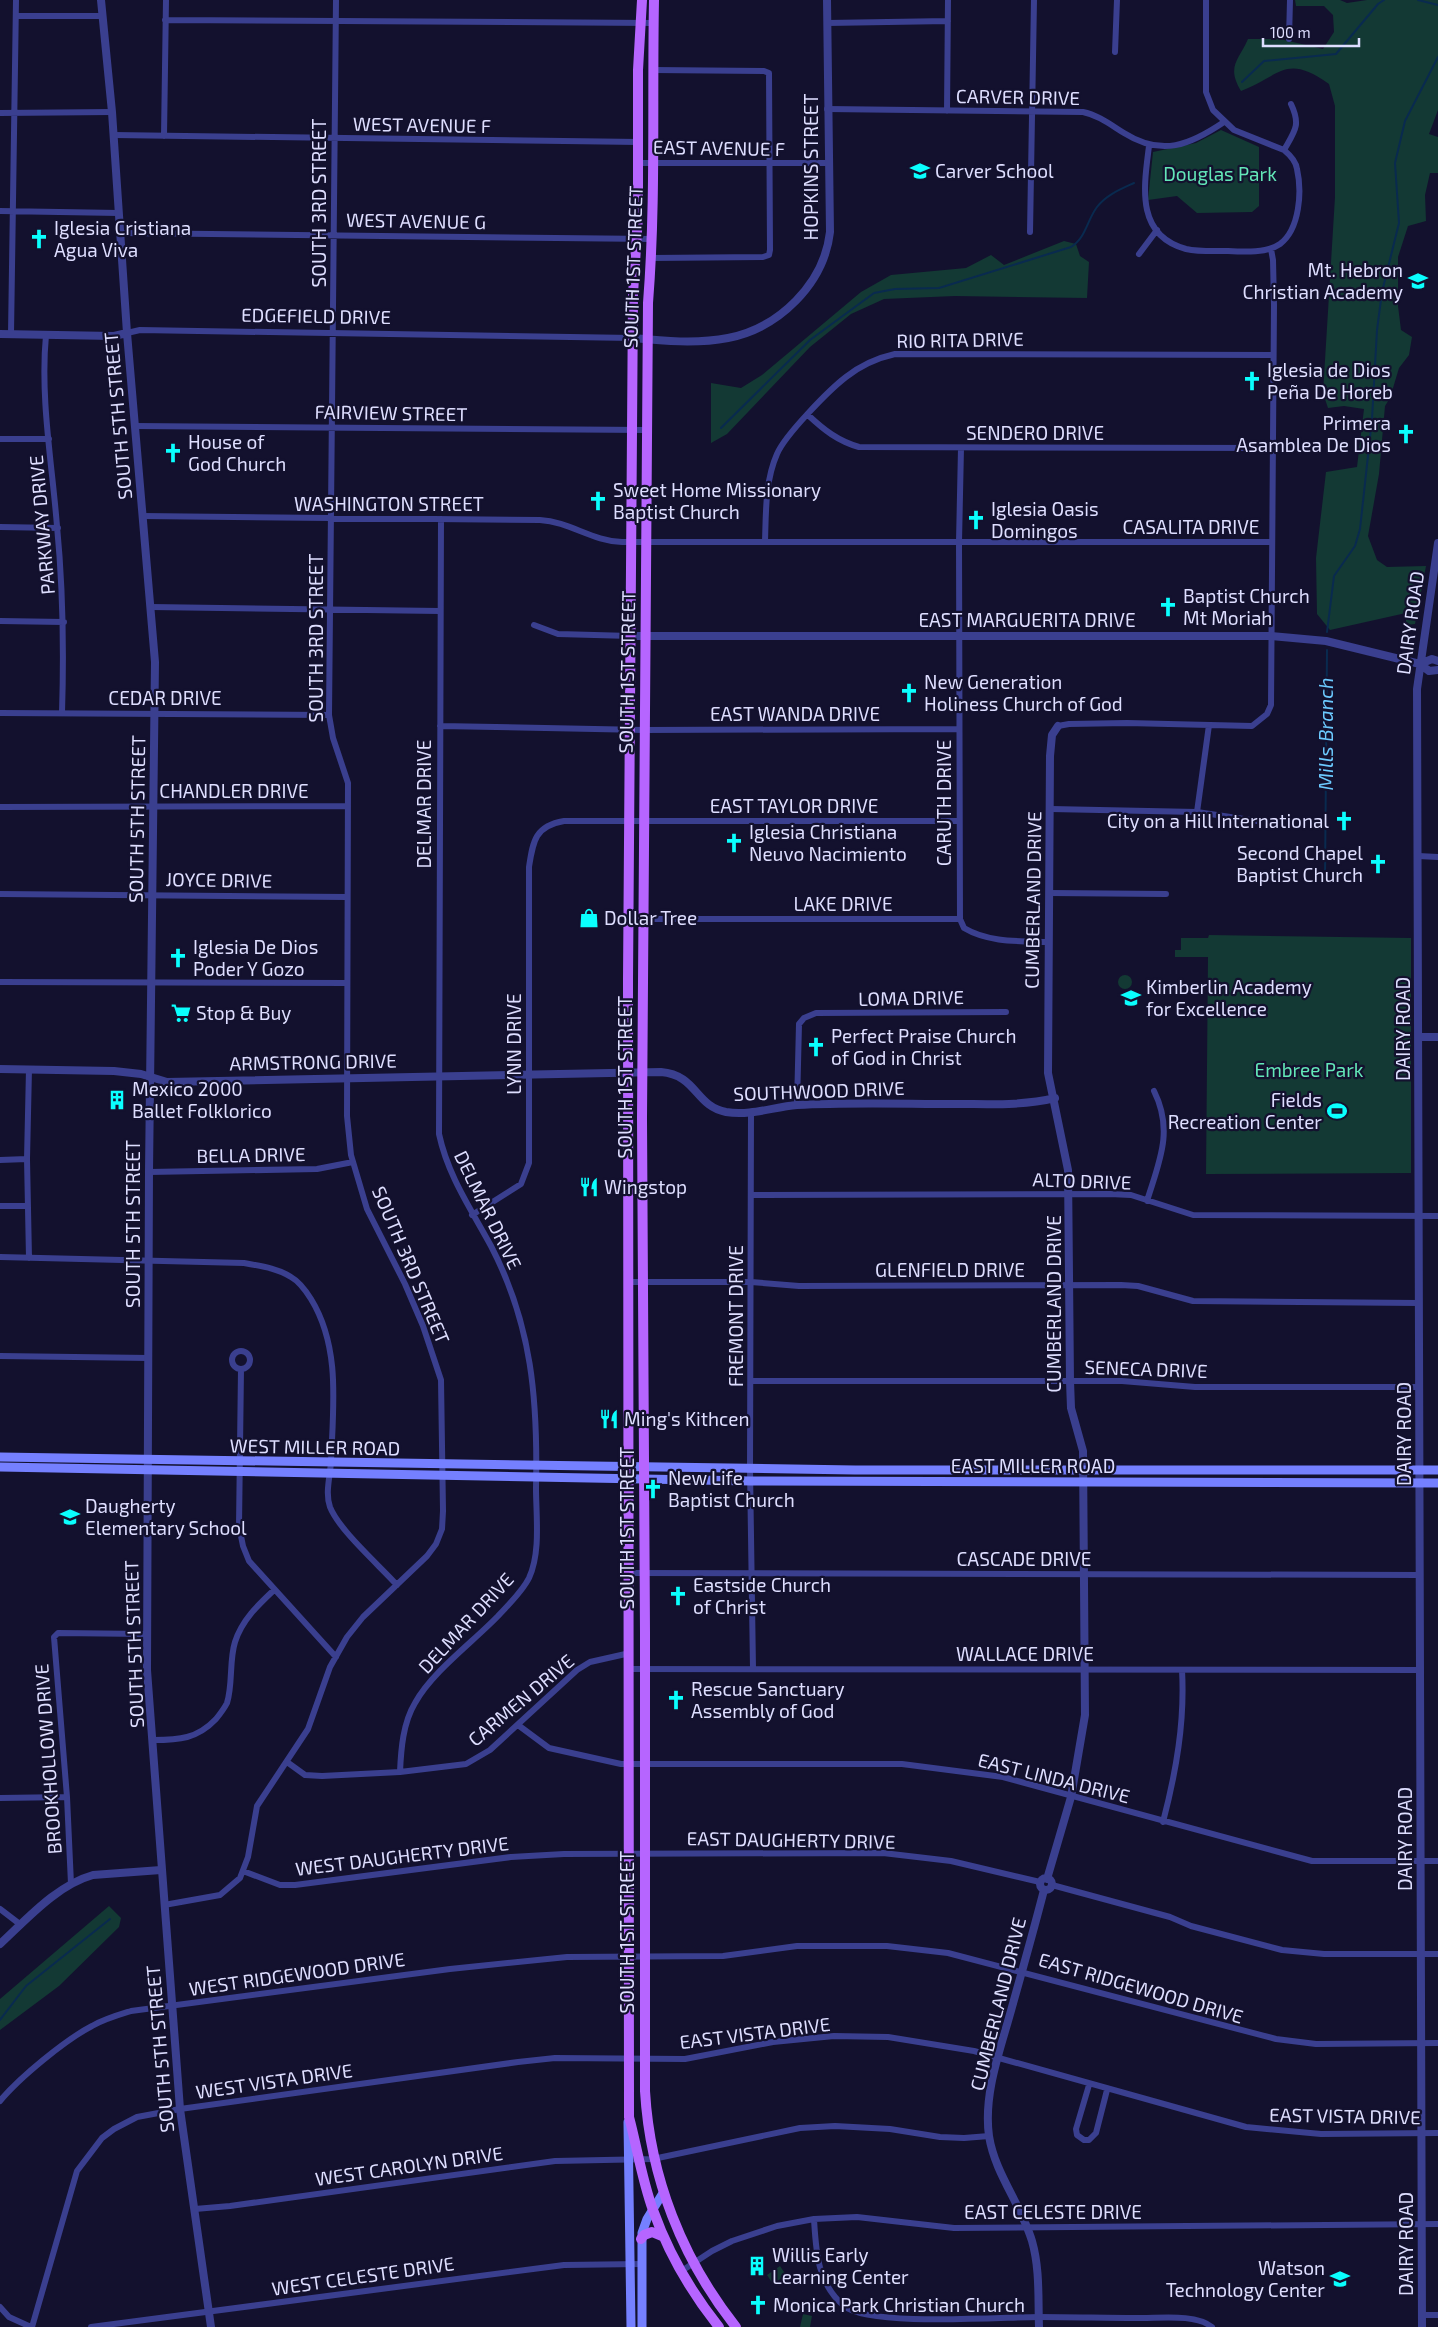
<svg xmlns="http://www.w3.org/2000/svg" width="1438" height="2327" viewBox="0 0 1438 2327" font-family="'Exo 2',sans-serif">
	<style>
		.green { fill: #133934 }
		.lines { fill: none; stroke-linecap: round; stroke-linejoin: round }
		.stream { stroke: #092a4f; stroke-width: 2 }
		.minor { stroke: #3a3f8f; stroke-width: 6 }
		.tertiary { stroke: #3a3f8f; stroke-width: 8 }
		.secondary { stroke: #7580ff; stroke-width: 9 }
		.primary { stroke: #b665ff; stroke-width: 10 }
		.labels { text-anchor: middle; stroke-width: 4.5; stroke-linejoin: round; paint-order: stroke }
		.street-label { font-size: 19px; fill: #dedeff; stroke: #13112e }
		.poi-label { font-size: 19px; fill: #dedeff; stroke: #13112e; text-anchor: start }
		.park-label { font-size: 19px; fill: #63e7b8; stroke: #13112e }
		.water-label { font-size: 20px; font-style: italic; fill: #6ccaff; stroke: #13112e }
	</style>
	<rect width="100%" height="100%" fill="#13112e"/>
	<path class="green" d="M1295,0h45l7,3 20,-3h71v110l-9,24 9,3v36h-8l-5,22 1,26 -18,5 -10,31v49l3,24 11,7 -3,18 -10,13 -9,30 -5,8 -6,68 -11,62 9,24 10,7 39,-1 -11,58 -9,1v-12l-76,17 -13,-16 -1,-56 10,-86 31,-5 7,-58 -20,-3 -16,2 -5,-15 12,-196v-91l-6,-22c-44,-31 -48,-8 -88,7 -15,-25 -2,-31 7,-52h32l43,10 11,-17 -1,-17 -9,-9h-28z
		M1221,130l38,17v59l-7,6 -55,1 -20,-17 -29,4 5,-48 43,-9z
		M1064,241l12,3 4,12 9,6 -2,36 -132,-2 -71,3 -33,15 -41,33 -83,87 -16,9v-60l30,5 21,-13 99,-83 30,-17 75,-7 25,-13 13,10z
		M1209,935l202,3v235l-205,1 2,-217h-33v-7h6v-12h27z
		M1118 982a7 7 0 1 1 14 0a7 7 0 1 1-14 0Z
		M109,1906l12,12 -2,9 -60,59 -59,44v-31z
		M780,2266l6,9 -13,9 -6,-9z
		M803,2314l9,2 -2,11h-10z"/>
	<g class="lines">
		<path class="stream" d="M1418,0l20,5
			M1242,82l22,-21 72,-7 42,-50 6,-4
			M721,428l89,-88 64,-47 21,-4 44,-1 132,-41c15,-9 16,-27 26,-40 9,-12 24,-18 37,-24
			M1327,632l7,-56 21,-30 5,-17 12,-110 5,-89 5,-38 17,-69 -4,-60 10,-42 33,-64
			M1325,878l2,-228
			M0,2020l26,-34 84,-67"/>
		<path class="minor" d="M16,16h86
			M165,20l488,3
			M827,23l121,-2
			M1289,39l1,-39
			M1115,52l2,-52
			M827,109l256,3c15,3 28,13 41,21 38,24 66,12 100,-11
			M947,111l1,-111
			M0,113l112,-1
			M114,135l525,7
			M164,136l2,-136
			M1149,146c-5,40 -14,89 37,103 14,3 29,2 42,2 17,1 39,2 52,-7 20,-15 22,-53 17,-75 -1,-8 -7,-14 -13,-19l-50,-20 -21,-20 -7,-18v-92
			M1284,150c11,-19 17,-25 7,-46
			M639,163h189
			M0,211l119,2
			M1030,232l4,-232
			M120,233l532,6
			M1139,254l18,-24
			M651,258l112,-1 6,-2 1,-5 -1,-177 -5,-2 -111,-1
			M127,333l13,-3 493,8
			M11,334l5,-334
			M46,335c-6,63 6,128 11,191 6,62 7,124 5,187
			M808,415c16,15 30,26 51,32l413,1
			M135,426l511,4
			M0,439h49
			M961,448l-2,94 1,377 4,9c25,15 57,13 85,14
			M142,516l398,4c30,2 52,21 82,22h649
			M0,527l58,1
			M765,541c1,-28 0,-60 12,-87 8,-19 52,-64 69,-77 14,-11 31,-19 49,-23l378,1
			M151,607l289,4
			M0,621l64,1
			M534,625l24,9 73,2
			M0,713l329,2
			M440,726l204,4 315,-1
			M1058,726l11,-2 58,-1 125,3 15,-12 4,-9 3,-400 -1,-45 -2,-11
			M0,807l348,-1
			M1051,809l146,3 60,9
			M1197,812l12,-87
			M1418,856l20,1
			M1049,893l117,1
			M0,894l347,3
			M628,919h332
			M0,982l347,1
			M797,1105l2,-81 5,-6 12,-5 190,-1
			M751,1113l-1,356 3,200
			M0,1160l27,-1
			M149,1172l168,-3 36,-7
			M752,1195l358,-1 21,1 62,20 245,1
			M1147,1201c12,-39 27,-70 7,-110
			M0,1206h28
			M472,1215l49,-31 8,-21v-296c4,-26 6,-41 35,-46h395
			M0,1257l244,6c16,3 33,5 47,14 9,5 15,14 20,22 30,49 22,108 20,163 -1,15 -6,31 -1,45 9,23 49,58 67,78
			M29,1258l-2,-99 2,-90
			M628,1282h123l48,4 322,-1 17,1 55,15 226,2
			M232 1360a9 9 0 1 1 18 0a9 9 0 1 1-18 0Z
			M0,1356l149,2
			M241,1369l-2,157 4,20 6,15 87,96
			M751,1381h371l73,6h225
			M628,1573l792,2
			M629,1669l792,1
			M518,1725l31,23 72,16h281l101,13 309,84h126
			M153,1740c26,0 44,-1 63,-21 4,-5 8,-10 11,-16 6,-19 2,-42 8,-61 7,-22 23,-37 39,-52
			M287,1762l18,13 17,1 78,-4 66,-8 24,-14 87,-80 13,-8 40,-9
			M400,1772c1,-23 3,-49 15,-69 17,-31 58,-61 83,-87 11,-12 24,-24 31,-38 12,-26 7,-62 7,-90 2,-88 -4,-163 -45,-242 -20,-37 -43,-70 -52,-112l2,-615
			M0,1798l67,-1
			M1163,1822c13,-50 22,-100 19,-152
			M243,1871l37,14h15l216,-28 53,-3 319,-1 68,8 89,21
			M71,1884l-4,-87 -13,-160 4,-4 88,1
			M1052,1885l118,32 21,9 91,24 42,4h114
			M164,1905l56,-10 20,-17 8,-21 9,-51 51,-77 22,-62 17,-30 16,-20 64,-61 9,-12 6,-15 1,-18 -2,-131 -18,-54 -18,-42 -38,-75 -16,-54 -4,-39 1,-333 -15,-45 -4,-23 7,-715
			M0,1909l21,16
			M1089,2085l-13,44 1,6 7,5h5l7,-7 11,-43
			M0,2101c19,-23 65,-61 92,-75 12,-7 26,-11 39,-15l319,-42 117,-12 156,-1 74,-10h90l61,7 328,86 40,5 122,-1
			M195,2209l35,-3 325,-45 98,-2 147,-31 35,-2 55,3 50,8 24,1 25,-2
			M814,2219c2,32 3,64 30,87 25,21 158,11 195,11 35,0 69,1 103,1 20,0 54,-4 70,9
			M680,2272l32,-21 20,-10 45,-15 37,-7 43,-2 97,11 484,-4
			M0,2307l9,10 22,10
			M1422,2315h16
			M32,2327l45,-156 25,-33 12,-9 23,-12 43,-8 338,-47 37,-4 130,1 88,-17 61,-6 54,1 86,14 272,76 75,7 117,-1
			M91,2327l473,-62 77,-1"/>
		<path class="tertiary" d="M101,0l11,112 15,221 28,329 -6,510 -2,498 33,439 31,218
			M0,334l114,2 13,-3
			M633,338c30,3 64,6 95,0 51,-10 96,-54 102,-106l-3,-232
			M631,636h640l55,5 94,23 9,7 9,-1
			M1420,664l12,-5 6,2
			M1419,1037h19
			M0,1069l114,2 27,3 26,8 494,-10c36,3 34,34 65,40 25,4 47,-5 71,-7 53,-3 107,-1 160,-1 33,0 65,2 98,-6
			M1040 1884a6 6 0 1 1 12 0a6 6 0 1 1-12 0Z
			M1047,1879l24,-82 14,-82 -2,-264 -12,-43 -1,-27 -2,-211 -20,-97 2,-317 2,-21 6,-9
			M0,1944c27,-25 57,-59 93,-69l68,-5
			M1039,2327c-1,-29 1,-58 -7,-86 -11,-37 -37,-67 -43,-105 -6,-43 12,-88 23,-129 11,-39 22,-78 32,-117
			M1422,2327l-5,-1638 21,-146"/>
		<path class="secondary" d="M0,1457l855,13h583
			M0,1467l751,14 687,2
			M628,2122l3,205
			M642,2327v-94l5,-14 16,-26"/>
		<path class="primary" d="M642,0l-4,70v146l-5,78 -5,686 1,1137c8,30 13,63 24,93 15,42 38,82 66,117
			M654,0c-2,101 2,202 -6,303l-6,816 3,513v459c5,86 37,168 91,236
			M641,2239l3,-4 8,-3 12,5"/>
	</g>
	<defs>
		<symbol id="school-bare" viewBox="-9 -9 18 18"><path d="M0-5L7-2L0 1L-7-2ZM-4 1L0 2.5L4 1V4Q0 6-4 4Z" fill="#0afffe" stroke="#13112e" stroke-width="2.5" paint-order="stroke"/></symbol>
		<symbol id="church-bare" viewBox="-9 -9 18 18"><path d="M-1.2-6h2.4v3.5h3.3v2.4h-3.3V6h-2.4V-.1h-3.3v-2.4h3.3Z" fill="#0afffe" stroke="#13112e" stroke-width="2.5" paint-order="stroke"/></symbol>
		<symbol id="shop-bare" viewBox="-9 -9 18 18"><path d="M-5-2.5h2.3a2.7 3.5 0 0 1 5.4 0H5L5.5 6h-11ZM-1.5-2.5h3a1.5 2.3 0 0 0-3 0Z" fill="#0afffe" stroke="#13112e" stroke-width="2.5" paint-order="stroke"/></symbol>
		<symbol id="supermarket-bare" viewBox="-9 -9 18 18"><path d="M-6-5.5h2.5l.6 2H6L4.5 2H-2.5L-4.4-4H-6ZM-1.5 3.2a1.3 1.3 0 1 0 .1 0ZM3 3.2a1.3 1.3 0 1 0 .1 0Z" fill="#0afffe" stroke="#13112e" stroke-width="2.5" paint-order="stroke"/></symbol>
		<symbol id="building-bare" viewBox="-9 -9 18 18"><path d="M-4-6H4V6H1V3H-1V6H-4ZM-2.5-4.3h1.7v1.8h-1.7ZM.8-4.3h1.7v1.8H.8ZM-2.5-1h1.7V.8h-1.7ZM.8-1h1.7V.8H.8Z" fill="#0afffe" stroke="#13112e" stroke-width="2.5" paint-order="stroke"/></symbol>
		<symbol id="stadium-bare" viewBox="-9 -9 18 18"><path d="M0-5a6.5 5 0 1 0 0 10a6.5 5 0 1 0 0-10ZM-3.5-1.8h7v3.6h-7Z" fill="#0afffe" stroke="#13112e" stroke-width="2.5" paint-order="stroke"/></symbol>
		<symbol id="restaurant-bare" viewBox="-9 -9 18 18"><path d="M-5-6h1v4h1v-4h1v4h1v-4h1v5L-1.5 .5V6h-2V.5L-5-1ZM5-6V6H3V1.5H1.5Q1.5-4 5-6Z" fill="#0afffe" stroke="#13112e" stroke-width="2.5" paint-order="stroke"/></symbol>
	</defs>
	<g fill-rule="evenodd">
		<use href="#school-bare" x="906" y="157" width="28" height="28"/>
		<use href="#church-bare" x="25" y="225" width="28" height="28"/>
		<use href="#school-bare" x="1404" y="267" width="28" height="28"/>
		<use href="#church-bare" x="1238" y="367" width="28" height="28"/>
		<use href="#church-bare" x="1392" y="420" width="28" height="28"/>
		<use href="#church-bare" x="159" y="439" width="28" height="28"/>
		<use href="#church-bare" x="584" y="487" width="28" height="28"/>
		<use href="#church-bare" x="962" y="506" width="28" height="28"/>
		<use href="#church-bare" x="1154" y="593" width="28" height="28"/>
		<use href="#church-bare" x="895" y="679" width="28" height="28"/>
		<use href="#church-bare" x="1330" y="807" width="28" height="28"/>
		<use href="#church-bare" x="720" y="829" width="28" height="28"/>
		<use href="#church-bare" x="1364" y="850" width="28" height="28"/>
		<use href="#shop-bare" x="575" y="904" width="28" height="28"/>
		<use href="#church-bare" x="164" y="944" width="28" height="28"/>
		<use href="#school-bare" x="1117" y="984" width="28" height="28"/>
		<use href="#supermarket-bare" x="167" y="999" width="28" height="28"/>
		<use href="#church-bare" x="802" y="1033" width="28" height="28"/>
		<use href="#building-bare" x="103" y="1086" width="28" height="28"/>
		<use href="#stadium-bare" x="1323" y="1097" width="28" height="28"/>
		<use href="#restaurant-bare" x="575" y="1173" width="28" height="28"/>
		<use href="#restaurant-bare" x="595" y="1405" width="28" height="28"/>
		<use href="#church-bare" x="639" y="1475" width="28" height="28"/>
		<use href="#school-bare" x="56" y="1503" width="28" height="28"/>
		<use href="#church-bare" x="664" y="1582" width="28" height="28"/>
		<use href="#church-bare" x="662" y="1686" width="28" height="28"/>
		<use href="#building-bare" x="743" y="2252" width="28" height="28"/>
		<use href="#school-bare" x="1326" y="2265" width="28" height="28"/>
		<use href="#church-bare" x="744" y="2291" width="28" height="28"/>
	</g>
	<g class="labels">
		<g class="street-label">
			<text transform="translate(1018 97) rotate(1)" y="7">CARVER DRIVE</text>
			<text transform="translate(422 125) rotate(1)" y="7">WEST AVENUE F</text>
			<text transform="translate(719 148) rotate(1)" y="7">EAST AVENUE F</text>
			<text transform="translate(811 167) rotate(-90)" y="7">HOPKINS STREET</text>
			<text transform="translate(319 203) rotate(-90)" y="7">SOUTH 3RD STREET</text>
			<text transform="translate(416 221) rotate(1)" y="7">WEST AVENUE G</text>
			<text transform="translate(633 267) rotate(-88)" y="7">SOUTH 1ST STREET</text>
			<text transform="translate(316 316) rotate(1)" y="7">EDGEFIELD DRIVE</text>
			<text transform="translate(960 340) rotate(-1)" y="7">RIO RITA DRIVE</text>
			<text transform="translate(391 413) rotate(1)" y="7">FAIRVIEW STREET</text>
			<text transform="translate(118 416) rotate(-95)" y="7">SOUTH 5TH STREET</text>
			<text x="1035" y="440">SENDERO DRIVE</text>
			<text x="389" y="511">WASHINGTON STREET</text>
			<text transform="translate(42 525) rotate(-95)" y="7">PARKWAY DRIVE</text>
			<text x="1191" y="534">CASALITA DRIVE</text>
			<text x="1027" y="627">EAST MARGUERITA DRIVE</text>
			<text transform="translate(1410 623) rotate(-82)" y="7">DAIRY ROAD</text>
			<text transform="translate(316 638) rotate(-90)" y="7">SOUTH 3RD STREET</text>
			<text transform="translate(627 672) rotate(-89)" y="7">SOUTH 1ST STREET</text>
			<text x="165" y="705">CEDAR DRIVE</text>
			<text x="795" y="721">EAST WANDA DRIVE</text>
			<text x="234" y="798">CHANDLER DRIVE</text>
			<text transform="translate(944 803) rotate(-90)" y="7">CARUTH DRIVE</text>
			<text transform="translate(424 804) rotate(-90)" y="7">DELMAR DRIVE</text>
			<text x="794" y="813">EAST TAYLOR DRIVE</text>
			<text transform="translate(137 819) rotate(-89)" y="7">SOUTH 5TH STREET</text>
			<text transform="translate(219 880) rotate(1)" y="7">JOYCE DRIVE</text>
			<text transform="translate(1033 900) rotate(-89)" y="7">CUMBERLAND DRIVE</text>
			<text x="843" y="911">LAKE DRIVE</text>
			<text transform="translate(911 998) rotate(-1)" y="7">LOMA DRIVE</text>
			<text transform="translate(1403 1029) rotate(-90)" y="7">DAIRY ROAD</text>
			<text transform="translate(514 1044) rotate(-90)" y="7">LYNN DRIVE</text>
			<text transform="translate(313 1062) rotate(-1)" y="7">ARMSTRONG DRIVE</text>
			<text transform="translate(625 1077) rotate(-90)" y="7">SOUTH 1ST STREET</text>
			<text transform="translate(819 1091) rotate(-2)" y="7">SOUTHWOOD DRIVE</text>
			<text transform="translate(251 1155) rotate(-1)" y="7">BELLA DRIVE</text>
			<text transform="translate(1082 1181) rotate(2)" y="7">ALTO DRIVE</text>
			<text transform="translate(488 1210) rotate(64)" y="7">DELMAR DRIVE</text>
			<text transform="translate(133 1224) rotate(-90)" y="7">SOUTH 5TH STREET</text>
			<text transform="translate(411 1265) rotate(67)" y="7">SOUTH 3RD STREET</text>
			<text x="950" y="1277">GLENFIELD DRIVE</text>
			<text transform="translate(1054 1304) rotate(-90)" y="7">CUMBERLAND DRIVE</text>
			<text transform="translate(736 1316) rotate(-90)" y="7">FREMONT DRIVE</text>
			<text transform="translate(1146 1369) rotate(2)" y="7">SENECA DRIVE</text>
			<text transform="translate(1404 1434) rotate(-90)" y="7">DAIRY ROAD</text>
			<text transform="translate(315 1447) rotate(1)" y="7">WEST MILLER ROAD</text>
			<text x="1033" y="1473">EAST MILLER ROAD</text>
			<text transform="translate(627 1528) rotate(-90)" y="7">SOUTH 1ST STREET</text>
			<text x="1024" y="1566">CASCADE DRIVE</text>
			<text transform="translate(466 1623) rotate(-47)" y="7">DELMAR DRIVE</text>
			<text transform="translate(134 1644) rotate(-92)" y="7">SOUTH 5TH STREET</text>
			<text x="1025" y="1661">WALLACE DRIVE</text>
			<text transform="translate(521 1700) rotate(-40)" y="7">CARMEN DRIVE</text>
			<text transform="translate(48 1759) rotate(-94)" y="7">BROOKHOLLOW DRIVE</text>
			<text transform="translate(1054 1778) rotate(14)" y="7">EAST LINDA DRIVE</text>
			<text transform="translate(1405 1839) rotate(-90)" y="7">DAIRY ROAD</text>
			<text transform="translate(791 1840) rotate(1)" y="7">EAST DAUGHERTY DRIVE</text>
			<text transform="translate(402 1856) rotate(-7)" y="7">WEST DAUGHERTY DRIVE</text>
			<text transform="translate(627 1932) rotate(-90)" y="7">SOUTH 1ST STREET</text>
			<text transform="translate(297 1974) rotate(-8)" y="7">WEST RIDGEWOOD DRIVE</text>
			<text transform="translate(1141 1988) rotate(16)" y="7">EAST RIDGEWOOD DRIVE</text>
			<text transform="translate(998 2004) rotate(-76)" y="7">CUMBERLAND DRIVE</text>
			<text transform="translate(755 2033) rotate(-7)" y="7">EAST VISTA DRIVE</text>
			<text transform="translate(160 2049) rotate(-95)" y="7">SOUTH 5TH STREET</text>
			<text transform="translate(274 2081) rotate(-8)" y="7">WEST VISTA DRIVE</text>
			<text transform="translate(1345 2116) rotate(1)" y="7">EAST VISTA DRIVE</text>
			<text transform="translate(409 2166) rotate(-8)" y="7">WEST CAROLYN DRIVE</text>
			<text x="1053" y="2219">EAST CELESTE DRIVE</text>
			<text transform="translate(1406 2244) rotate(-90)" y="7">DAIRY ROAD</text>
			<text transform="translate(363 2276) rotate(-8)" y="7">WEST CELESTE DRIVE</text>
		</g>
		<g class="poi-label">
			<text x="935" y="178">Carver School</text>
			<text x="54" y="235">Iglesia Cristiana<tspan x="54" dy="22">Agua Viva</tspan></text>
			<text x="1403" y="277" text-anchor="end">Mt. Hebron<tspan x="1403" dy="22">Christian Academy</tspan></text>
			<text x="1267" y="377">Iglesia de Dios<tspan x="1267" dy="22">Peña De Horeb</tspan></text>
			<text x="1391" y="430" text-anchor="end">Primera<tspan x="1391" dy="22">Asamblea De Dios</tspan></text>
			<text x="188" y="449">House of<tspan x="188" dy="22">God Church</tspan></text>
			<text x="613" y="497">Sweet Home Missionary<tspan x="613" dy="22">Baptist Church</tspan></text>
			<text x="991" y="516">Iglesia Oasis<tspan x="991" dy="22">Domingos</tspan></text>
			<text x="1183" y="603">Baptist Church<tspan x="1183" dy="22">Mt Moriah</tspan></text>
			<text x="924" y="689">New Generation<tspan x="924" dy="22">Holiness Church of God</tspan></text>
			<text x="1329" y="828" text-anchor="end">City on a Hill International</text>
			<text x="749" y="839">Iglesia Christiana<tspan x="749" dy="22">Neuvo Nacimiento</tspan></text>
			<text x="1363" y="860" text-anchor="end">Second Chapel<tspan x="1363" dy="22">Baptist Church</tspan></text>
			<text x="604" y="925">Dollar Tree</text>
			<text x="193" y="954">Iglesia De Dios<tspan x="193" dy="22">Poder Y Gozo</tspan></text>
			<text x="1146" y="994">Kimberlin Academy<tspan x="1146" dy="22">for Excellence</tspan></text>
			<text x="196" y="1020">Stop &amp; Buy</text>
			<text x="831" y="1043">Perfect Praise Church<tspan x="831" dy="22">of God in Christ</tspan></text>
			<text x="132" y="1096">Mexico 2000<tspan x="132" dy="22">Ballet Folklorico</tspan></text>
			<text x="1322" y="1107" text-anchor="end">Fields<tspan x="1322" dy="22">Recreation Center</tspan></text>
			<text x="604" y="1194">Wingstop</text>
			<text x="624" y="1426">Ming's Kithcen</text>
			<text x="668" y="1485">New Life<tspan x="668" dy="22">Baptist Church</tspan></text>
			<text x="85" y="1513">Daugherty<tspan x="85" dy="22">Elementary School</tspan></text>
			<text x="693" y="1592">Eastside Church<tspan x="693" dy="22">of Christ</tspan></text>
			<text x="691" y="1696">Rescue Sanctuary<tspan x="691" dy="22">Assembly of God</tspan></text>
			<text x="772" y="2262">Willis Early<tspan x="772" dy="22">Learning Center</tspan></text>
			<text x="1325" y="2275" text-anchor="end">Watson<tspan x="1325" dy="22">Technology Center</tspan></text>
			<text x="773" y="2312">Monica Park Christian Church</text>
		</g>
		<g class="park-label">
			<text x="1220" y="181">Douglas Park</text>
			<text x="1309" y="1077">Embree Park</text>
		</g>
		<g class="water-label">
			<text transform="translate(1326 734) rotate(-90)" y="7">Mills Branch</text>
		</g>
	</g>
	<path d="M1263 38v8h96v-8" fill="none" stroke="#dedeff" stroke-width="2.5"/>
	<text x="1270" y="38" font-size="15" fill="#dedeff" stroke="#13112e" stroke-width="4" paint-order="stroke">100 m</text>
</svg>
